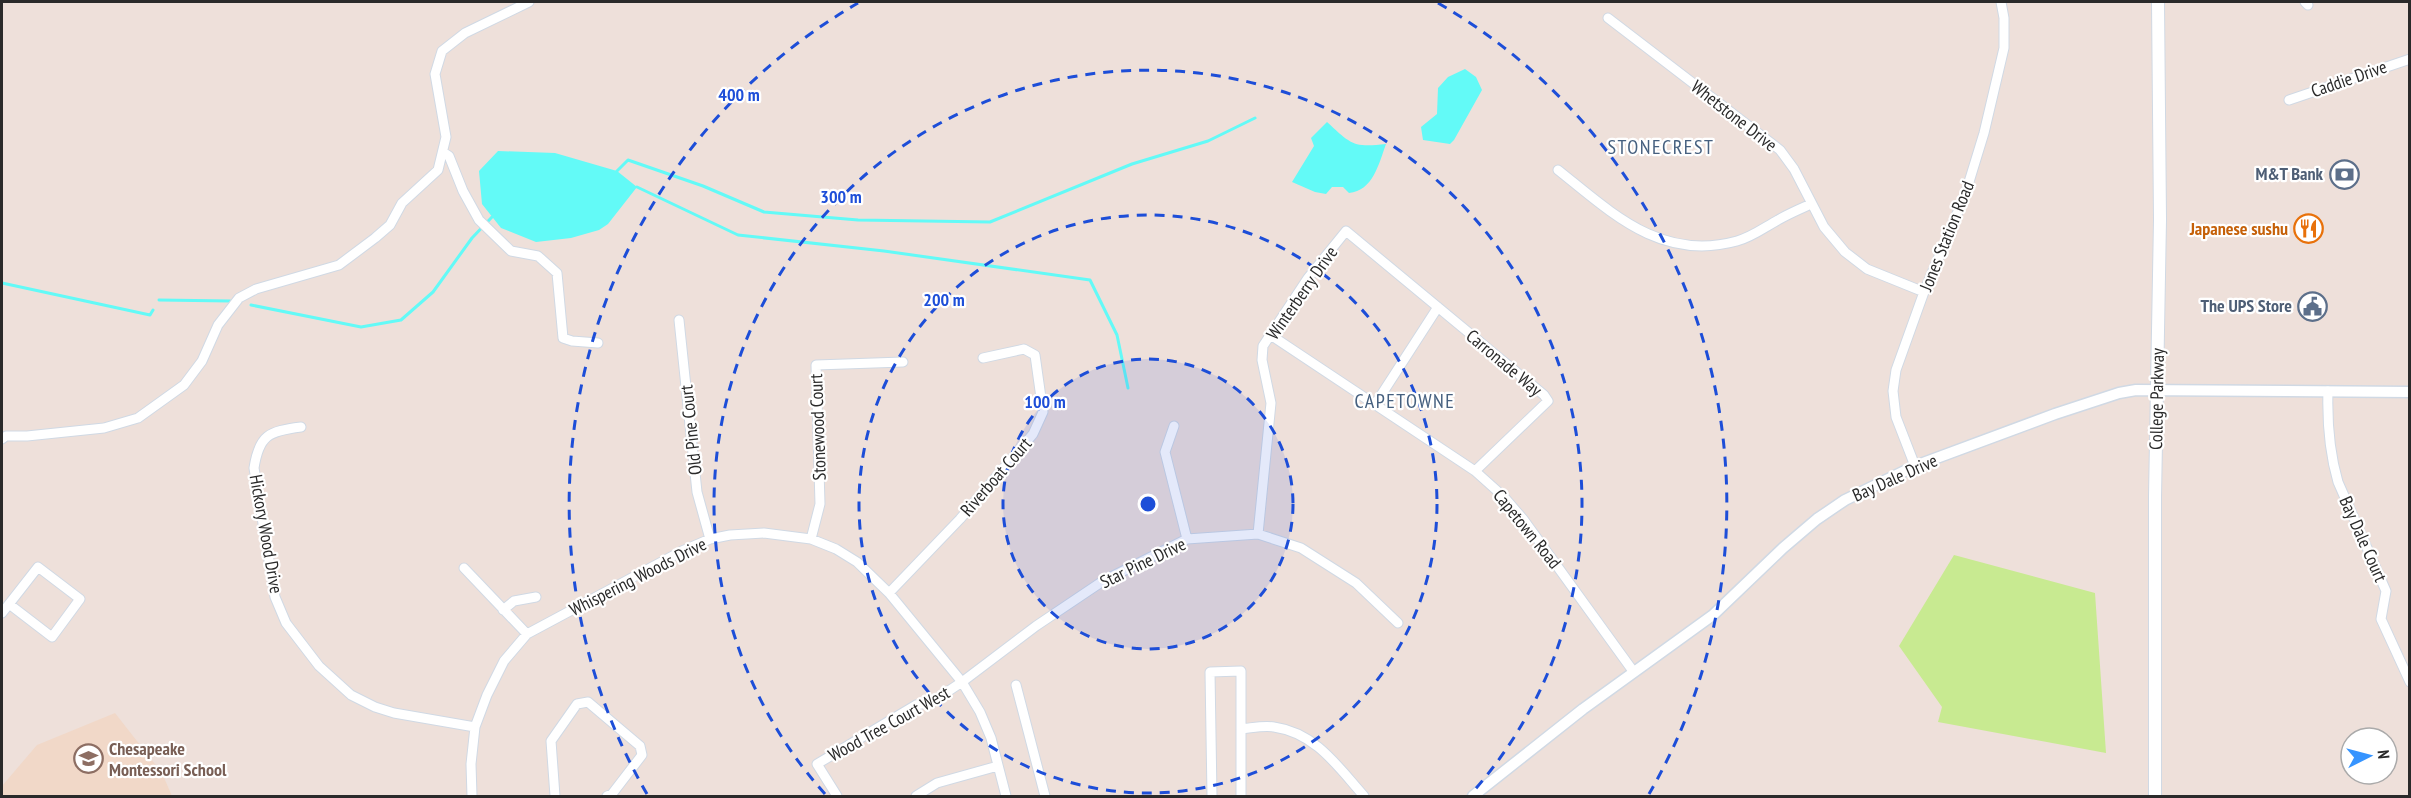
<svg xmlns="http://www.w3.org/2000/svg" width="2411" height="798" viewBox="0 0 2411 798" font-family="'PT Sans Narrow',sans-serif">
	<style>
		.education { fill: #f1d8c8 }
		.green { fill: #c8ea91 }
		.water { fill: #63faf7 }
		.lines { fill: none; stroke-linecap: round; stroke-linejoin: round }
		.stream { stroke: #63faf7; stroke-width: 3 }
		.minor-casing { stroke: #d0d9e4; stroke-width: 11 }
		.tertiary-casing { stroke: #d0d9e4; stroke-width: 13 }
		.secondary-casing { stroke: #d0d9e4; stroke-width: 14 }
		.minor { stroke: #fff; stroke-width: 9 }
		.tertiary { stroke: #fff; stroke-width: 10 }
		.secondary { stroke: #fff; stroke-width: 12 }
		.ring { fill: none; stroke: #1d4ed8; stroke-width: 3; stroke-dasharray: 10 8 }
		.labels { text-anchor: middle; stroke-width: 4.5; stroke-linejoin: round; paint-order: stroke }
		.street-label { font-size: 18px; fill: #2a2a2a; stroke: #fff }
		.service-label { font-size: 18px; font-weight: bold; fill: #4e5e75; stroke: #fff; text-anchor: end }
		.food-label { font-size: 18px; font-weight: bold; fill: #c56008; stroke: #fff; text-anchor: end }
		.education-label { font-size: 18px; font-weight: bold; fill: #785e54; stroke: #fff; text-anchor: start }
		.neighbourhood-label { font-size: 20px; letter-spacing: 1.5px; fill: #46607f; stroke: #fff }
		.centre { fill: #1d4ed8; stroke: #fff; stroke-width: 3 }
		.ring-label { font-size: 18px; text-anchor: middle; font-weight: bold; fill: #1d4ed8; stroke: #fff; stroke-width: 4.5; stroke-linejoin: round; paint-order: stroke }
	</style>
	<rect width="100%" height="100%" fill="#eee0da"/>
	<path class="education" d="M115,713l47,60 10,23h-170v-10l35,-41z"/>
	<path class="green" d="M1954,555l141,38 11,160 -168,-31 4,-15 -43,-61z"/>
	<path class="water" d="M1465,69l11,8 6,13 -28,50 -4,4 -27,-4 -2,-13 16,-13 1,-26 10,-11z
		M1327,122c24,22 26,26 59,22 -7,19 -13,47 -37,49l-6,-6h-11l-6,7 -11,-2 -23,-10 22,-36 -3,-8z
		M498,151l57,2 62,18 20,16 -29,37 -9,6 -28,8 -35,4 -35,-14 -19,-24 -3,-33z"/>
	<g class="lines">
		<path class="stream" d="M617,171l11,-11 75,26 61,26 94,8 132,2 142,-58 76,-23 47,-23
			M637,187l101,48 146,16 206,29 27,55 11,53
			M2,283l148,32 3,-5
			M159,300l71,1
			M251,305l110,22 40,-7 32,-28 39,-54 20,-21"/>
		<defs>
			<path id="minor" d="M2305,2l3,3
				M1608,18l172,132 14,19 30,58 21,25 22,17 57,23
				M2289,100l121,-41
				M443,152l6,4 14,35 16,29 32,31 27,5 19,17 6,65 9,3 26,2
				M1558,170c54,43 103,92 179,71 15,-4 28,-14 41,-21 10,-6 22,-11 33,-16
				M679,320l18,172 13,47
				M1272,336l203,135 29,26 19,22 110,152
				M2328,391c-1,32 1,60 10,91l48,109 -5,28 29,63
				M1376,403l62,-96
				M1174,426l-9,26 22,87
				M301,427c-32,4 -42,8 -47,41l21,129 11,26 33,43 32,29 24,12 19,6 81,14
				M2,439l4,-3h21l77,-8 34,-10 46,-33 18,-24 16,-36 21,-27 17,-9 83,-24 36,-27 15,-13 12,-22 36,-33 8,-33 -11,-63 7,-23 23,-18 64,-31
				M1915,466l-19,-49 -3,-26 3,-21 28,-78 41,-97 19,-62 20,-85v-30l-3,-16
				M1258,534l13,-131 -9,-43 1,-14 45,-68 38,-47 198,164 4,6 -73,70
				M811,539l9,-35 -4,-139 87,-3
				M464,568l63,66
				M889,593l71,-74 73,-85 10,-22 -8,-57 -11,-6 -41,9
				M503,610l11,-9 22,-4
				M2,613l36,-46 42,32 -28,38 -43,-33
				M1016,685l29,111
				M1241,729c11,-1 23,-4 33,-2 42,6 64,40 90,69
				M472,796l-1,-32 4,-37 12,-32 17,-34 23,-27 155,-83 28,-12 20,-4 34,-2 47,6 25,10 21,13 32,31 73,89 18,30 11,26 15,58
				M555,796l-4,-55 26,-37 11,-2 52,44 2,9 -30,39 -5,2
				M837,796l-20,-32 99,-59 16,-3 30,-20 74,-56 67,-45 84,-42 71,-5 43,14 55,35 42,40
				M916,796l21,-13 61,-17
				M1212,796l-2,-124 31,-1v125"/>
			<path id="tertiary" d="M1473,796l110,-87 130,-94 70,-67 34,-29 28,-19 70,-34 140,-52 64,-21 17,-3 274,2"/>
			<path id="secondary" d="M2155,796v-299l5,-277 -2,-218"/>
		</defs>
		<use href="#minor" class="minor-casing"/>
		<use href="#tertiary" class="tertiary-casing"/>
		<use href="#secondary" class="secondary-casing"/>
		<use href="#minor" class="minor"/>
		<use href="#tertiary" class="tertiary"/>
		<use href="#secondary" class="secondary"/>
	</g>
	<circle cx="1148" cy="504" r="145" fill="#1d4ed8" fill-opacity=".12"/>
	<g class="ring">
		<circle cx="1148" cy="504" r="145"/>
		<circle cx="1148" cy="504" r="289"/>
		<path d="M825 794A434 434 0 1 1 1471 794"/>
		<path d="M647 794A579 579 0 0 1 858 3M1438 3A579 579 0 0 1 1649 794"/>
	</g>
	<defs>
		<symbol id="bank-ring" viewBox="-11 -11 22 22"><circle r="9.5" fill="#fff" stroke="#5c6f8a" stroke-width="1.5"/><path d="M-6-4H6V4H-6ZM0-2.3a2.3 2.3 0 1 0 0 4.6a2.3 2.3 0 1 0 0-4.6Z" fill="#5c6f8a"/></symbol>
		<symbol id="restaurant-ring" viewBox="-11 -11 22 22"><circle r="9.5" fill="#fff" stroke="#e8710a" stroke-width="1.5"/><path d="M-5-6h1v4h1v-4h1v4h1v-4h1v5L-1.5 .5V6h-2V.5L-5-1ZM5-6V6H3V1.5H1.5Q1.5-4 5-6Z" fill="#e8710a"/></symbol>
		<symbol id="civic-ring" viewBox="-11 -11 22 22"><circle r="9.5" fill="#fff" stroke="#5c6f8a" stroke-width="1.5"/><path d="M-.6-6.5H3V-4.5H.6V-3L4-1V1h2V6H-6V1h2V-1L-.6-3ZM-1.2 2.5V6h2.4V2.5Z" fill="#5c6f8a"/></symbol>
		<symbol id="school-ring" viewBox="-11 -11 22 22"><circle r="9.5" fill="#fff" stroke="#8d6e63" stroke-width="1.5"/><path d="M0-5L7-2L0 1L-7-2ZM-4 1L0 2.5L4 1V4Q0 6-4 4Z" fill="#8d6e63"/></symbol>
	</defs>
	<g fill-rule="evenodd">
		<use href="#bank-ring" x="2328" y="158" width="33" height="33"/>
		<use href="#restaurant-ring" x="2292" y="212" width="33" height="33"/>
		<use href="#civic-ring" x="2296" y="290" width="33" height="33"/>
		<use href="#school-ring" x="72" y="742" width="33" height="33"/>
	</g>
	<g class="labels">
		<g class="street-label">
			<text transform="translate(2349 79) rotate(-19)" y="6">Caddie Drive</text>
			<text transform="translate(1734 116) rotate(38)" y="6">Whetstone Drive</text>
			<text transform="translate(1947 236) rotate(-68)" y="6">Jones Station Road</text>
			<text transform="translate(1302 293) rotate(-55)" y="6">Winterberry Drive</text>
			<text transform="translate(1504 363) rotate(40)" y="6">Carronade Way</text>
			<text transform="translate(2157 399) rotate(-89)" y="6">College Parkway</text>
			<text transform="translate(818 427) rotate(-92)" y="6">Stonewood Court</text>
			<text transform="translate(691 430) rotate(-96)" y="6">Old Pine Court</text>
			<text transform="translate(996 477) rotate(-49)" y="6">Riverboat Court</text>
			<text transform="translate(1895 478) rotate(-24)" y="6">Bay Dale Drive</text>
			<text transform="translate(1527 529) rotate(51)" y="6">Capetown Road</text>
			<text transform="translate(266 534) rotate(80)" y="6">Hickory Wood Drive</text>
			<text transform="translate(2363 539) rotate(66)" y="6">Bay Dale Court</text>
			<text transform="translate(1143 563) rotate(-26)" y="6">Star Pine Drive</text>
			<text transform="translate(638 577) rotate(-27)" y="6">Whispering Woods Drive</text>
			<text transform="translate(889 724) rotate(-29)" y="6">Wood Tree Court West</text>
		</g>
		<g class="service-label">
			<text x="2323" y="180">M&amp;T Bank</text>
			<text x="2292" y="312">The UPS Store</text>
		</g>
		<g class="food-label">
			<text x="2288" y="235">Japanese sushu</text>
		</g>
		<g class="education-label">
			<text x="109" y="755">Chesapeake<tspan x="109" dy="21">Montessori School</tspan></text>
		</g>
		<g class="neighbourhood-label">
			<text x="1661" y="154">STONECREST</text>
			<text x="1405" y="408">CAPETOWNE</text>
		</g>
	</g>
	<circle cx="1148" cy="504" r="9" class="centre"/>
	<g class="ring-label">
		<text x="739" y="101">400 m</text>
		<text x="841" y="203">300 m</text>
		<text x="944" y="306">200 m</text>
		<text x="1045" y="408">100 m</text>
	</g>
	<rect width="2411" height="798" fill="none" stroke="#2a2a2a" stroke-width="6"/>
	<g transform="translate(2369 756) rotate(84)"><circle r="28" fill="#ffffff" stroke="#aaaaaa" stroke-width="1.5"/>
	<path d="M0-4.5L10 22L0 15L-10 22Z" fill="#3694ff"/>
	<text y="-9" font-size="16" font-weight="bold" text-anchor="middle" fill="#2a2a2a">N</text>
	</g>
</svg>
